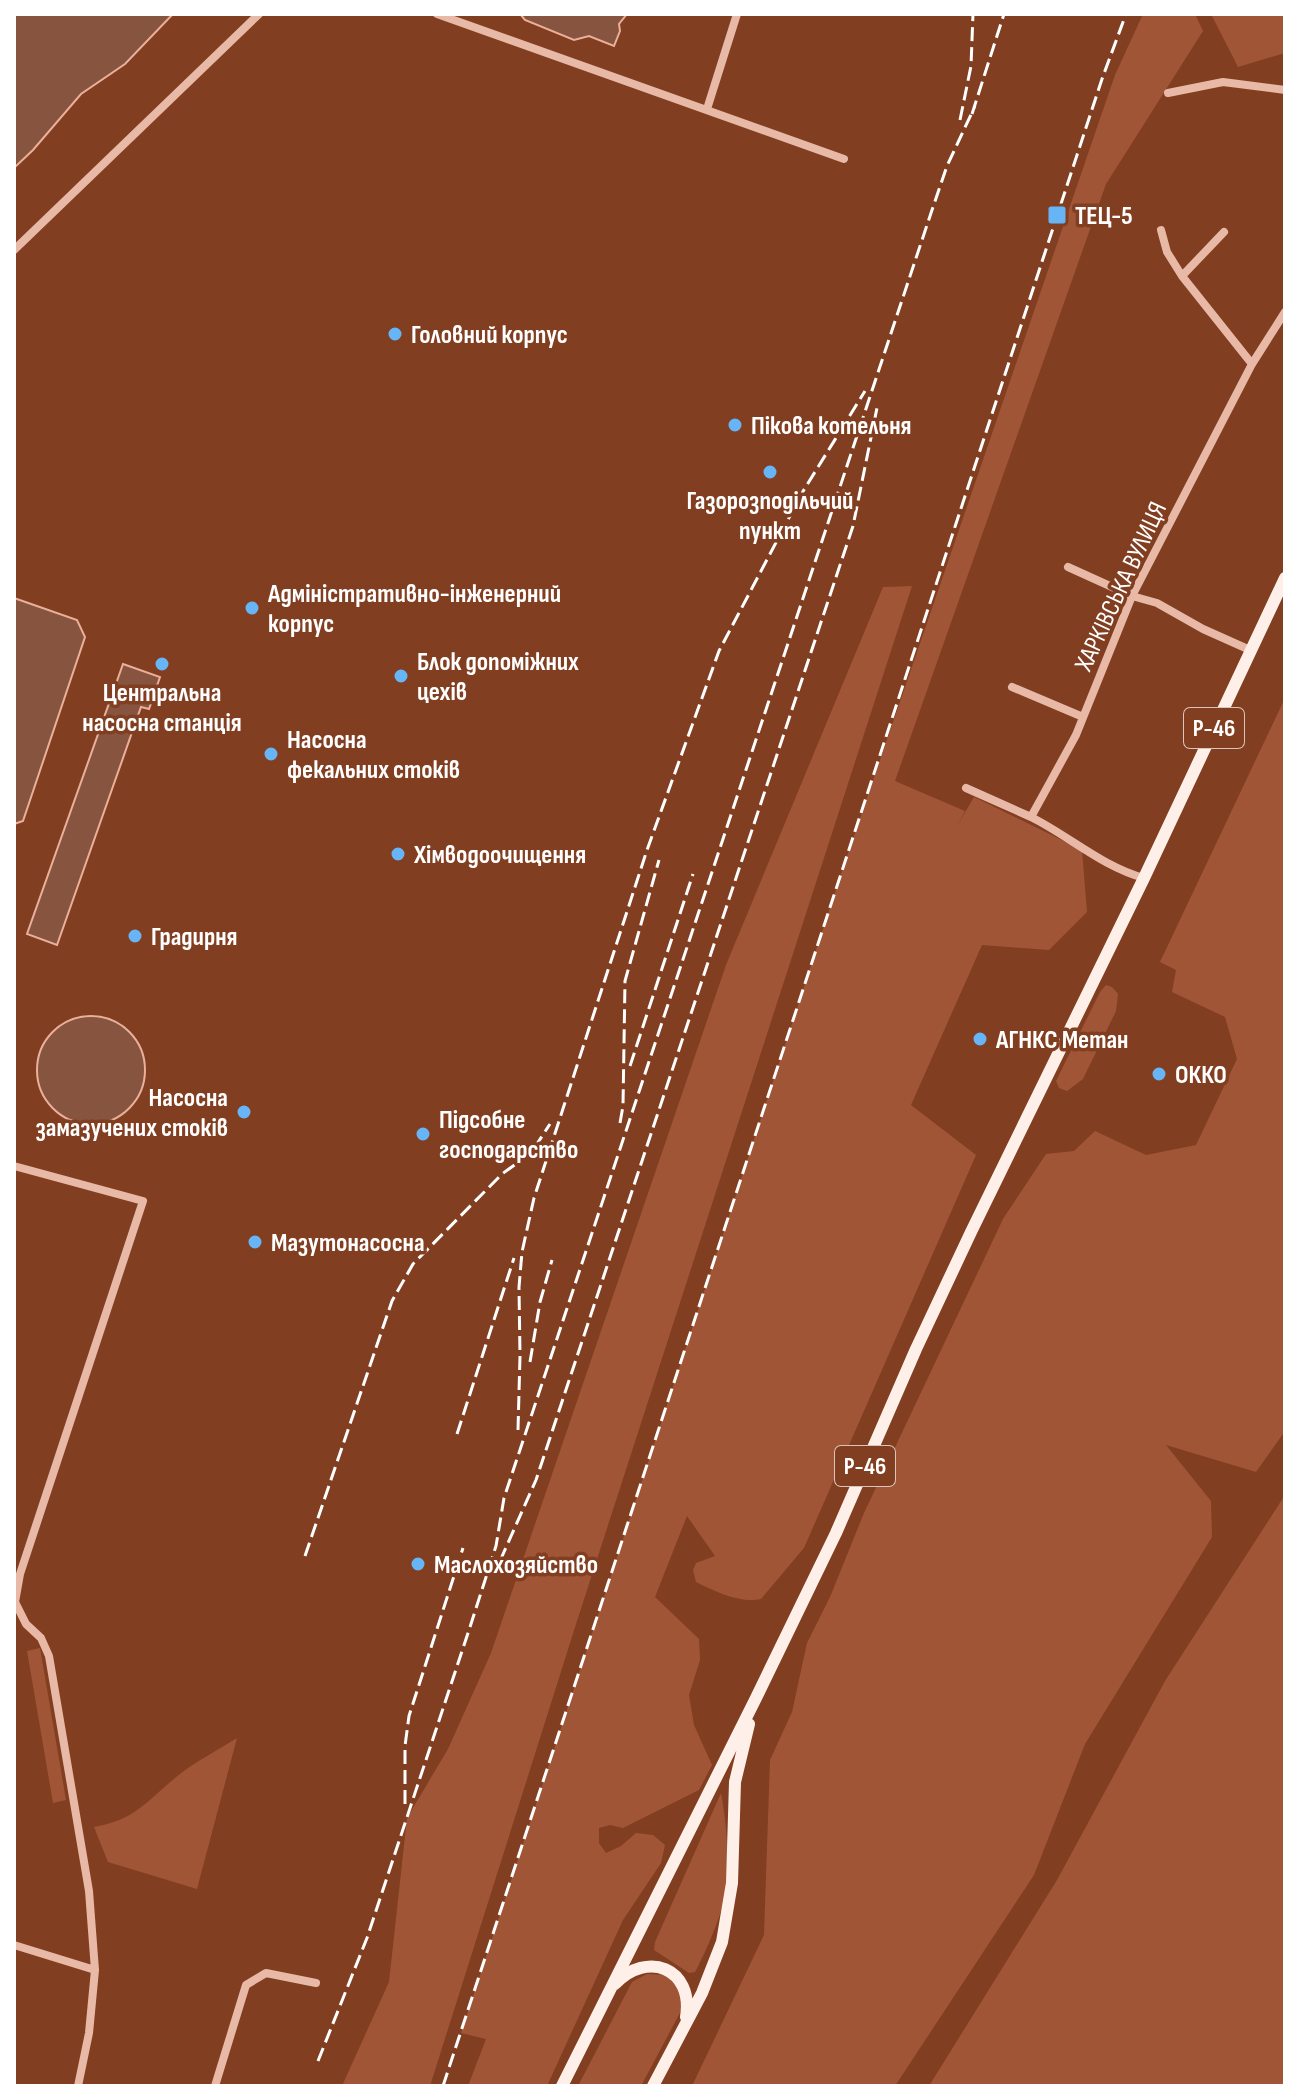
<svg xmlns="http://www.w3.org/2000/svg" width="1299" height="2100" viewBox="0 0 1299 2100" font-family="'Sofia Sans Condensed',sans-serif">
	<style>
		.green { fill: #a15537 }
		.water { fill: #86543f; stroke: #eab09a; stroke-width: 2 }
		.lines { fill: none; stroke-linecap: round; stroke-linejoin: round }
		.minor { stroke: #e8b9a6; stroke-width: 8 }
		.primary { stroke: #fef0e9; stroke-width: 12 }
		.rail { stroke: #fff; stroke-width: 3; stroke-dasharray: 14 6; stroke-linecap: butt }
		.poi-dot { fill: #67b5f6; stroke: #823e20; stroke-width: 3 }
		.labels { text-anchor: middle; stroke-width: 7; stroke-linejoin: round; paint-order: stroke }
		.shield { fill: #823e20; stroke: #dac5bc; stroke-width: 2 }
		.shield-label { font-size: 24px; font-weight: bold; fill: #fff }
		.poi-label { font-size: 26px; font-weight: bold; fill: #fff; stroke: #823e20; text-anchor: start }
		.street-label { font-size: 26px; fill: #fff; stroke: #823e20 }
	</style>
	<rect width="100%" height="100%" fill="#823e20"/>
	<path class="green" d="M1143,14h52l8,17 -97,153 -211,597 70,30 -8,15 17,-29 108,53 5,62 -38,38 -67,-5 -71,160 65,50 -172,393 -43,51c-20,5 -47,-8 -65,-17l-3,-12 3,-7 19,-7 -28,-40 -32,81 44,42 1,21 -11,35 5,30 18,40 -13,25 -76,38 -13,-3 -11,3v15l7,10 15,-7 15,-13 17,2 12,10 -4,18 -38,57 -76,166h-79l18,-47 -25,-6 382,-1165 272,-793z
		M1211,14h74v39l-47,14z
		M912,586l-335,1035 -147,465h-88l47,-104 18,-164 41,-69 43,-96 235,-688 157,-378z
		M1285,698v733l-29,41 -90,-27 45,56 1,36 -127,207 -51,131 -139,211h-203l72,-151 6,-175 22,-48 15,-69 23,-46 34,-84 139,-294 43,-65 28,-3 21,-20 51,24 50,-10 41,-86 -12,-42 -53,-25 4,-22 -16,-8z
		M1106,985l6,2 6,7 -2,17 -33,68 -16,12 -8,-3 -3,-7 44,-89z
		M1285,1495v591h-356l128,-206 108,-199z
		M40,1648l26,152 -13,3 -26,-152z
		M237,1738l-40,151 -89,-27 -14,-35c46,-8 56,-31 90,-56 16,-12 36,-22 53,-33z
		M721,1793c5,26 8,62 6,89 -1,24 -20,68 -32,90l-6,1 -35,-23 1,-8z
		M647,1974l18,1 16,13 1,21 -41,77h-63l54,-104z"/>
	<path class="water" d="M14,14h159l-48,50 -44,30 -48,56 -19,18z
		M520,14h107l-8,10 1,7 -6,15 -25,-10 -15,4 -49,-20z
		M14,598l63,22 8,17 -62,184 -9,3z
		M123,664l37,13 -11,32 -8,-2 -84,238 -30,-11z
		M37 1070a54 54 0 1 1 108 0a54 54 0 1 1-108 0Z"/>
	<g class="lines">
		<path class="minor" d="M437,14l407,145
			M1168,93l55,-11 62,8
			M707,109l30,-95
			M1161,230l6,22 15,24 42,-44
			M14,250l245,-236
			M1182,276l70,88
			M1068,567l64,29 25,7 46,26 47,21
			M1012,687l71,30
			M966,788l65,29 45,-82 56,-139 120,-232 33,-52
			M1031,817c38,19 72,50 113,61
			M14,1166l129,35 -123,373 -5,28 11,22 15,14 8,18 40,235 6,79 -6,63 -11,53
			M14,1945l81,25
			M215,2086l31,-101 20,-12 50,10"/>
		<path class="primary" d="M615,1984c32,-34 79,-16 71,33
			M562,2086l194,-388 80,-165 80,-184 55,-117 173,-354 141,-300
			M653,2086l49,-93 20,-51 10,-59 3,-101 14,-58"/>
		<path class="rail" d="M972,114l32,-100
			M960,120l11,-54 2,-52
			M630,1066l63,-192
			M620,1123l3,-17 2,-125 34,-121
			M530,1362l10,-60 12,-42
			M518,1430l2,-74 -1,-69 3,-35 12,-54 113,-348 72,-199 83,-158 63,-102
			M457,1434l57,-176
			M305,1556l87,-255 21,-37 89,-90 29,-21 19,-29
			M500,1561l36,-81 317,-954 25,-123
			M405,1804v-58l4,-30 54,-168
			M318,2061l49,-123 103,-311 26,-81 8,-48 428,-1288 15,-44 28,-60
			M443,2086l659,-2007 24,-65"/>
	</g>
	<g class="poi-dot">
		<rect x="1047" y="205" width="20" height="20" rx="4"/>
		<circle cx="395" cy="334" r="8"/>
		<circle cx="735" cy="425" r="8"/>
		<circle cx="770" cy="472" r="8"/>
		<circle cx="252" cy="608" r="8"/>
		<circle cx="162" cy="664" r="8"/>
		<circle cx="401" cy="676" r="8"/>
		<circle cx="271" cy="754" r="8"/>
		<circle cx="398" cy="854" r="8"/>
		<circle cx="135" cy="936" r="8"/>
		<circle cx="980" cy="1039" r="8"/>
		<circle cx="1159" cy="1074" r="8"/>
		<circle cx="244" cy="1112" r="8"/>
		<circle cx="423" cy="1134" r="8"/>
		<circle cx="255" cy="1242" r="8"/>
		<circle cx="418" cy="1564" r="8"/>
	</g>
	<g class="labels">
		<g class="shield">
			<rect x="1184" y="708" width="60" height="40" rx="6"/>
			<rect x="835" y="1446" width="60" height="40" rx="6"/>
		</g>
		<g class="shield-label">
			<text x="1214" y="736">Р-46</text>
			<text x="865" y="1474">Р-46</text>
		</g>
		<g class="poi-label">
			<text x="1075" y="224">ТЕЦ-5</text>
			<text x="411" y="343">Головний корпус</text>
			<text x="751" y="434">Пікова котельня</text>
			<text x="770" y="509" text-anchor="middle">Газорозподільчий<tspan x="770" dy="30">пункт</tspan></text>
			<text x="268" y="602">Адміністративно-інженерний<tspan x="268" dy="30">корпус</tspan></text>
			<text x="417" y="670">Блок допоміжних<tspan x="417" dy="30">цехів</tspan></text>
			<text x="162" y="701" text-anchor="middle">Центральна<tspan x="162" dy="30">насосна станція</tspan></text>
			<text x="287" y="748">Насосна<tspan x="287" dy="30">фекальних стоків</tspan></text>
			<text x="414" y="863">Хімводоочищення</text>
			<text x="151" y="945">Градирня</text>
			<text x="996" y="1048">АГНКС Метан</text>
			<text x="1175" y="1083">ОККО</text>
			<text x="228" y="1106" text-anchor="end">Насосна<tspan x="228" dy="30">замазучених стоків</tspan></text>
			<text x="439" y="1128">Підсобне<tspan x="439" dy="30">господарство</tspan></text>
			<text x="271" y="1251">Мазутонасосна</text>
			<text x="434" y="1573">Маслохозяйство</text>
		</g>
		<g class="street-label">
			<text transform="translate(1120 586) rotate(-65)" y="9">ХАРКІВСЬКА ВУЛИЦЯ</text>
		</g>
	</g>
	<rect width="1299" height="2100" fill="none" stroke="#ffffff" stroke-width="32"/>
</svg>
